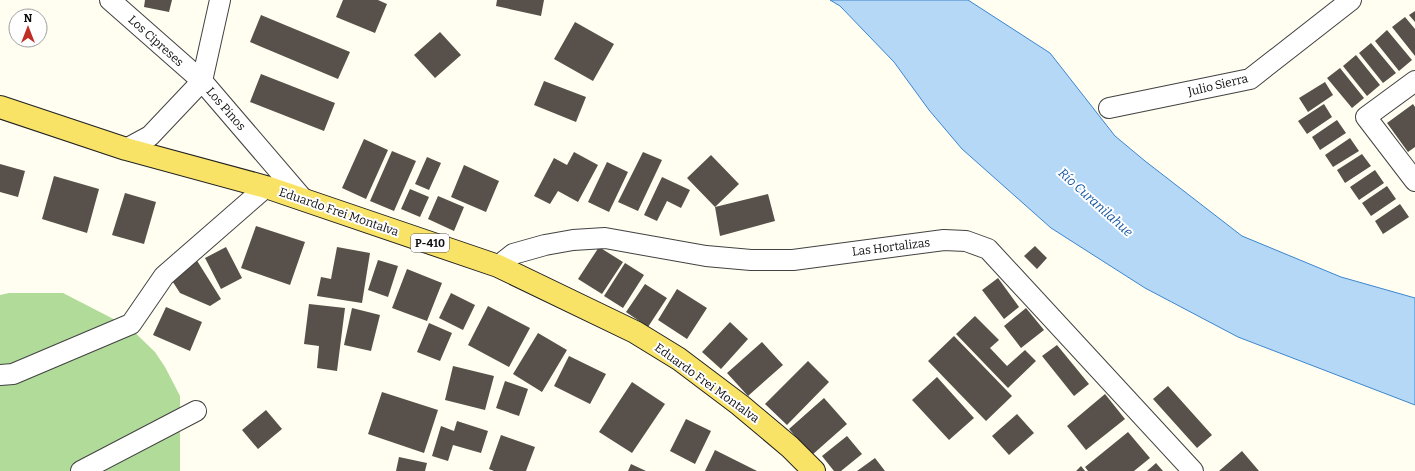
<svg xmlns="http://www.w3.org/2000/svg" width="1415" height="471" viewBox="0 0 1415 471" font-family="Bitter,serif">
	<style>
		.forest { fill: #b0db99 }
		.water { fill: #b5d8f7; stroke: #3b86ce }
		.building { fill: #58514b }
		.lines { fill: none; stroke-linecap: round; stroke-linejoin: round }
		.street-casing { stroke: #424242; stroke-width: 22 }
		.primary-casing { stroke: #202020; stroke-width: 24 }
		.street { stroke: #fff; stroke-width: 20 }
		.primary { stroke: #f9e367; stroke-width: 22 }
		.labels { text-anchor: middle; stroke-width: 4; stroke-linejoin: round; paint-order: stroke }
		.shield { fill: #fff; stroke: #575757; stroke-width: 1 }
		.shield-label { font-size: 11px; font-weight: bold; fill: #0f0f0f }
		.street-label { font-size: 12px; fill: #0f0f0f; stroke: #fff }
		.water-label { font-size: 13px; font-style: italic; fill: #1658a2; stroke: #fff }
	</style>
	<rect width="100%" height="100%" fill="#fffef0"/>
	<path class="forest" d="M9,293h54l66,34 26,25 10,15 15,29v75h-180v-176z"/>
	<path class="water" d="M830,0h138l82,53 65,83 30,25 97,75 99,41 74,21v107l-177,-68 -93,-49 -94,-60 -89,-79 -33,-39 -35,-48 -54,-56z"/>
	<path class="building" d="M145,0h27l-3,12 -25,-5z
		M343,0h35l9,4 -12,29 -39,-16z
		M497,0h47l-3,16 -45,-10z
		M1415,11v11l-6,-7z
		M261,15l89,37 -12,27 -88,-37z
		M1405,17l10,12v27l-23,-29z
		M575,22l39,22 -21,37 -39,-22z
		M1387,30l25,30 -13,11 -24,-30z
		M440,32l21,23 -26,23 -21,-23z
		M1371,43l25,30 -13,10 -24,-30z
		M1356,55l24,30 -13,11 -24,-30z
		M1340,68l24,30 -12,10 -25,-30z
		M261,74l74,29 -11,28 -74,-29z
		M544,81l42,16 -10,25 -42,-17z
		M1325,82l8,13 -25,17 -9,-14z
		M1324,104l8,13 -25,17 -9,-13z
		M1413,104l2,3v40l-7,5 -21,-29z
		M1337,120l9,13 -26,17 -8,-13z
		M1350,138l9,13 -26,16 -8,-12z
		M364,139l24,11 -22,49 -24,-11z
		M392,151l24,10 -22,50 -24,-10z
		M574,152l24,13 -20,37 -20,-11 -8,13 -16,-8 20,-38 13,7z
		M643,152l19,8 -24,51 -20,-9z
		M1362,154l9,12 -26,17 -8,-13z
		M711,155l28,29 -24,23 -28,-29z
		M427,157l14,6 -12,27 -14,-6z
		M607,162l21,10 -19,40 -21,-10z
		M0,164l25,7 -7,26 -18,-5z
		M464,165l35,16 -13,31 -35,-15z
		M1375,170l9,13 -25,17 -9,-13z
		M54,176l45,13 -12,44 -45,-14z
		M662,177l28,13 -9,18 -14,-7 -10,20 -13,-6z
		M1387,186l9,13 -25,17 -9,-13z
		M410,189l19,8 -9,20 -19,-8z
		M125,193l31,9 -12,42 -32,-9z
		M768,194l7,27 -55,15 -5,-29z
		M438,196l26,11 -10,24 -26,-12z
		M1400,204l9,13 -26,17 -8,-13z
		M256,226l49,16 -15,43 -49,-17z
		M1035,246l12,12 -10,11 -13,-13z
		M226,247l16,31 -21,11 -16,-31z
		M337,247l33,6 -8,50 -45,-7 4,-19 10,2z
		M599,247l24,15 -21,32 -24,-15z
		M196,259l25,40 -11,7 -30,-13 -11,-17z
		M378,260l20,6 -10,31 -20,-7z
		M625,263l19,12 -21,33 -19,-12z
		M407,269l35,14 -15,38 -35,-13z
		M998,278l21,29 -15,12 -22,-29z
		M645,284l22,14 -19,29 -22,-15z
		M677,289l30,19 -20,31 -29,-19z
		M451,293l24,12 -12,25 -24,-12z
		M309,304l36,4 -8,63 -20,-3 2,-22 -15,-2z
		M488,306l42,22 -21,39 -41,-22z
		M166,307l36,15 -12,29 -37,-16z
		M352,308l28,7 -9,36 -27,-6z
		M1026,308l18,22 -23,18 -17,-22z
		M975,316l24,24 -9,8 17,18 18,-16 11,11 -28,27 -52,-54z
		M730,322l18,17 -27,30 -19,-17z
		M429,323l23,10 -12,28 -23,-9z
		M538,333l29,17 -25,42 -29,-18z
		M954,336l58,60 -26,25 -58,-60z
		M762,342l21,23 -35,31 -21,-23z
		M1057,345l32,39 -15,12 -32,-40z
		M569,356l37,18 -16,30 -36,-18z
		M808,361l21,21 -42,43 -22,-21z
		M453,366l41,10 -9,34 -40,-10z
		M937,377l37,41 -25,22 -37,-40z
		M505,381l23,8 -9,27 -23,-8z
		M632,382l33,22 -33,49 -33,-21z
		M1168,386l44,49 -15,13 -44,-49z
		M382,392l56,18 -14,43 -56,-19z
		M1105,394l20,25 -39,31 -19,-24z
		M824,398l23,26 -35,31 -23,-26z
		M266,410l16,19 -24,20 -16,-19z
		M1017,414l17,19 -25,22 -17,-19z
		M686,419l25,12 -16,33 -25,-13z
		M457,421l31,10 -7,22 -28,-8 -5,16 -16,-5 9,-30 13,5z
		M1128,432l22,26 -16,13h-46l-3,-4z
		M501,435l34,12 -9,24h-32l-5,-2z
		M847,436l15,18 -21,17h-7l-12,-15z
		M715,450l42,21h-52z
		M1242,451l17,20h-40z
		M399,457l28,6 -2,8h-29z
		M875,458l10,13h-28z
		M1156,463l7,8h-16z
		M631,464l15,7h-18z
		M1081,466l4,5h-9z"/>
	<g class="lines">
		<defs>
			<path id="street" d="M110,0l92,81 102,119
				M202,81l18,-81
				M1415,81l-49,36 49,64
				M1109,108l141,-29 101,-79
				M126,149l24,-13 52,-55
				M498,266l15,-12 32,-9 28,-5 32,-2 101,18 45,4h42l151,-20 22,1 22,8 205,222
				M0,375l13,-1 118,-50 33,-48 102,-89
				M81,471l115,-60"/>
			<path id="primary" d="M0,107l126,42 140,38 232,79 137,66 44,27 61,46 50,42 24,24"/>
		</defs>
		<use href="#street" class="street-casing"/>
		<use href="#primary" class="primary-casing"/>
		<use href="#street" class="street"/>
		<use href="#primary" class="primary"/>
	</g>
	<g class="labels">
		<rect class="shield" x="411" y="234" width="38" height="18" rx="3"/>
		<g class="shield-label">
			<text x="430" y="247">P-410</text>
		</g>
		<g class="street-label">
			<text transform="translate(156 41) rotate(42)" y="4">Los Cipreses</text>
			<text transform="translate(1218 85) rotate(-13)" y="4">Julio Sierra</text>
			<text transform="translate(226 109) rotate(49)" y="4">Los Pinos</text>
			<text transform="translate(339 212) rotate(19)" y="4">Eduardo Frei Montalva</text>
			<text transform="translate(891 247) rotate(-7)" y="4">Las Hortalizas</text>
			<text transform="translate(707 383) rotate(36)" y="4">Eduardo Frei Montalva</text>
		</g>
		<g class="water-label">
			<text transform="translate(1096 202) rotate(42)" y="5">Río Curanilahue</text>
		</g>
	</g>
	<g transform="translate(28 28)"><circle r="19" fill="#ffffff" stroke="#9f9f9f"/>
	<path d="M0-3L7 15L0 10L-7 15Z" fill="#c02d25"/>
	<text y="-6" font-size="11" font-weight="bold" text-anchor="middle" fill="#0f0f0f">N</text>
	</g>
</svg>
